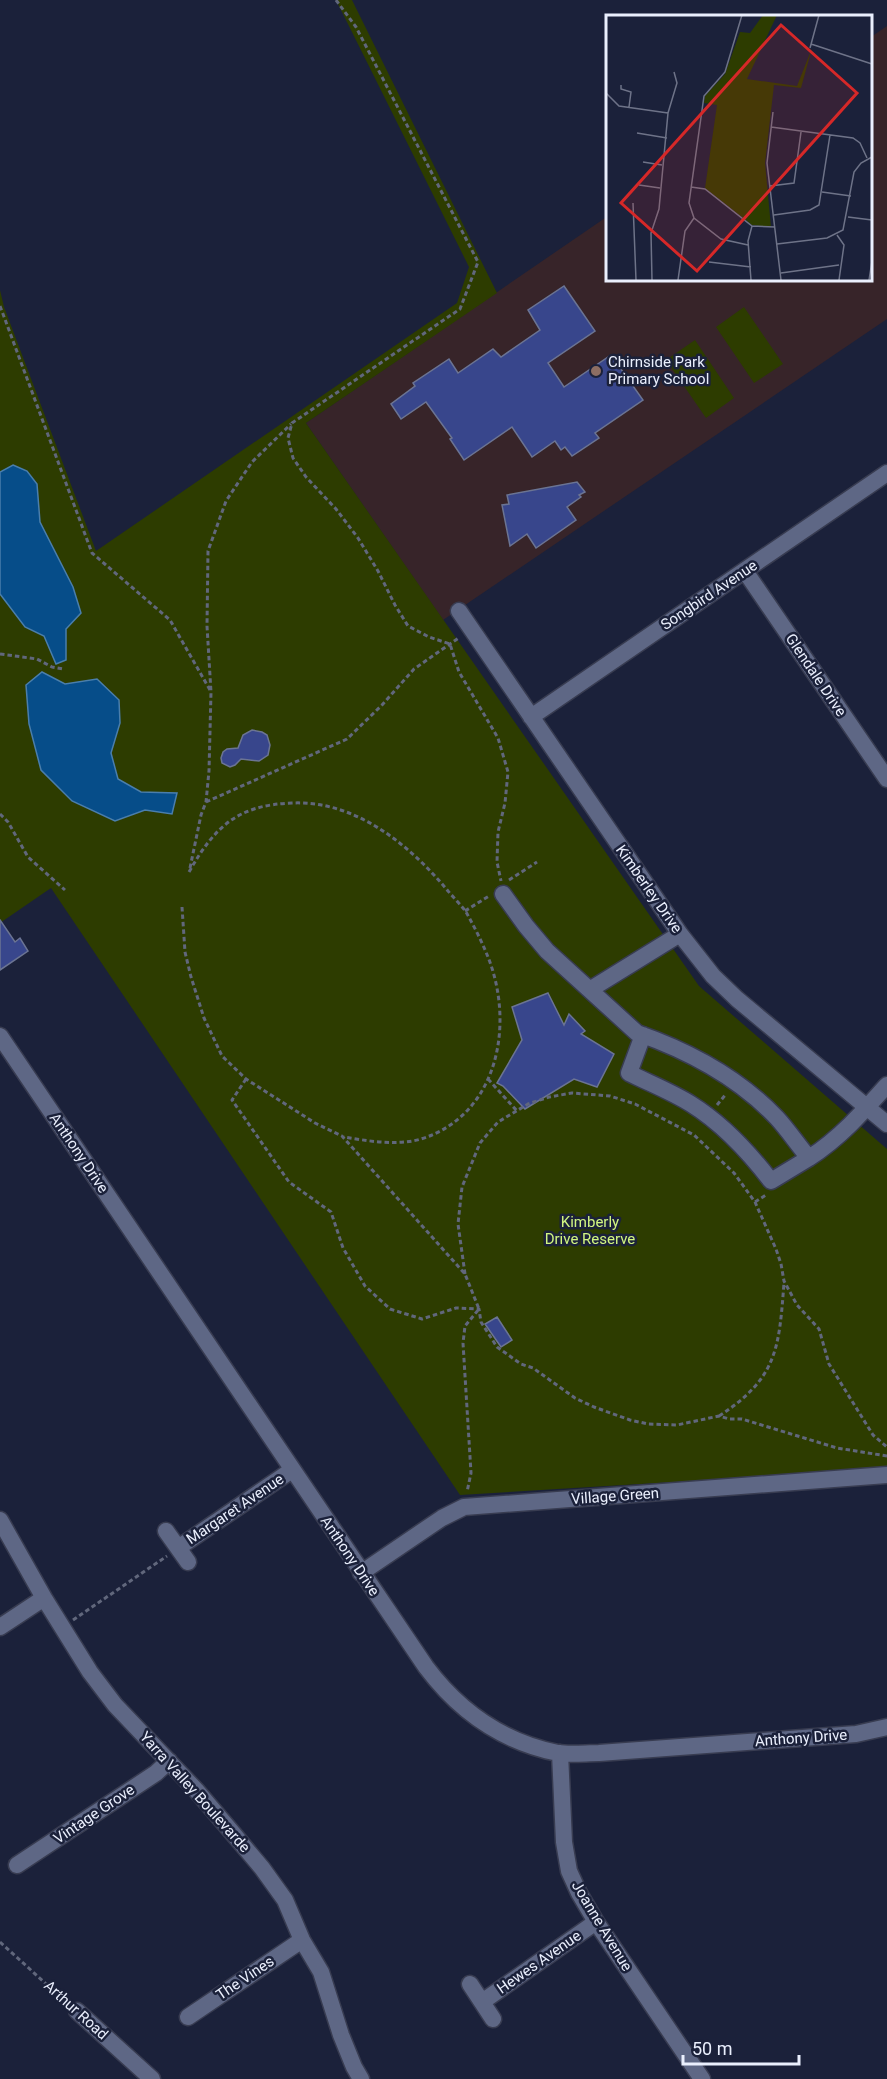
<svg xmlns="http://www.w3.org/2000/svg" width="887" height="2079" viewBox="0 0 887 2079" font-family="Roboto,sans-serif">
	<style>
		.education { fill: #372429 }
		.green { fill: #2d3c00 }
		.water { fill: #064d89; stroke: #4a7eac; stroke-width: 1.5 }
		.building { fill: #38468c; stroke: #6b7493; stroke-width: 1.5 }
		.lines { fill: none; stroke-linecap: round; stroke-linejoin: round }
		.minor-casing { stroke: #383c51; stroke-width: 19 }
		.path { stroke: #61677c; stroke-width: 3; stroke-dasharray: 4.5 3; stroke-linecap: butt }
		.minor { stroke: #5e6785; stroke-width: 16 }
		.education-dot { fill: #8d6e63; stroke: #1b213a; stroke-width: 2 }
		.labels { text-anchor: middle; stroke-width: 5; stroke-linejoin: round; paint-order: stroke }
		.poi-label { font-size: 15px; fill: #eaeffd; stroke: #1b213a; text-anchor: start }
		.street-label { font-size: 15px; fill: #eaeffd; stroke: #1b213a }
		.park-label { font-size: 15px; fill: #d1f581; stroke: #1b213a }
		.inset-road { fill: none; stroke: #6e7388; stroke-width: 1.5 }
		.view { fill: #d62828; fill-opacity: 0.15; stroke: #d62828; stroke-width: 3 }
		.inset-edge { fill: none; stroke: #eaeffd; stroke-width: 3 }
	</style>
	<rect width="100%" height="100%" fill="#1b213a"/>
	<path class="education" d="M887,26v293l-444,301 -137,-197 302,-207v63h262l1,-242z"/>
	<path class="green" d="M336,0h16l145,293 -191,130 393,563 188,163v320l-427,26 -409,-607 -51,35v-633l4,17 92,244 361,-248 12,-36z
		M744,307l39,57 -29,19 -38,-56z
		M695,340l39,58 -28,20 -40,-58z"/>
	<path class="water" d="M13,465l14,6 10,13 3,38 33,65 8,26 -15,16v31l-10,4 -12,-28 -19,-9 -25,-33v-122z
		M42,672l23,12 32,-5 22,21 1,23 -9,30 7,26 23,13 36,1 -5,21 -27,-4 -30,11 -43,-20 -31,-31 -12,-46 -3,-39z"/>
	<path class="building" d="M564,286l31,45 -47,32 16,24 47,-32 32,45 -48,33 4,5 -27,18 -7,-9 -4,3 -6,-9 -23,16 -20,-30 -48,33 -14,-21 2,-1 -26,-36 -25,17 -10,-15 24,-18 -2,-3 36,-24 9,14 35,-24 8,8 39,-27 -12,-20z
		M577,482l8,10 -6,3 2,2 -14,10 9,13 -40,28 -9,-14 -17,12 -8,-41 7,-1 -2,-9z
		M252,730l10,2 5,3 3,10 -2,10 -9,6 -18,-2 -6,6 -5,2 -8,-4 -1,-5 2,-6 4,-3 11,-1 5,-13z
		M0,920l15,22 5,-4 8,13 -28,19z
		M548,993l16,32 5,-11 16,17 -4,3 33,20 -17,33 -23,-8 -49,30 -22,-23 -6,-3 25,-43 -10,-33z
		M497,1317l15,23 -11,7 -16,-23z"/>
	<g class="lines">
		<defs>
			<path id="minor" d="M745,571l142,208
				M459,611l221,323 33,42 24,23 150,125
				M531,717l356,-244
				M503,894l23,32 21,25 90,82c52,18 101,44 140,85 11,12 21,27 32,40l-38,23c-23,-30 -48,-57 -80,-77 -19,-12 -42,-21 -62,-31l14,-38
				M591,989l89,-55
				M0,1036l426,631c33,44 77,75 132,86 13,2 28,0 41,0l257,-19 31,-7
				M809,1158c31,-20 54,-46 78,-73
				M0,1520l44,78 46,74 25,33 81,85 35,41 31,37 23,32 17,40 19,32 20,63 13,32 7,12
				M166,1531l22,31
				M178,1548l114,-78
				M361,1573l81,-55 22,-11 423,-32
				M0,1627l44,-29
				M560,1753l4,89 5,29 10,22 17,29 106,157
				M17,1865l139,-92 13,-12
				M470,1984l23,35
				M482,2002l114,-80
				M77,2011l75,68
				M188,2017l114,-77"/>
		</defs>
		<use href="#minor" class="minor-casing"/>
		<path class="path" d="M336,0l20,27 122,235 -18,47 -168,114 -4,15 5,20 13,19 30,32 22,29 20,33 17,34 13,21 21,11 21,7 9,28 39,66 10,34 -3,31 -7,29 -1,30 4,19
			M0,306l92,247 78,67 40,70
			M0,654l37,5 15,8 11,2
			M206,802l141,-63 35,-34 32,-36 46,-32
			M0,814l8,8 20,35 37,33
			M190,868l11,-53 5,-13 3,-31 2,-79 -4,-66 1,-75 18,-50 26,-39 39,-38
			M189,872c26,-46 49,-67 103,-69 63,-3 118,42 156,88 6,7 13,14 18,21 8,14 16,30 22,45 27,68 10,158 -67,182 -24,7 -53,2 -77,-2
			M509,880l28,-18
			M182,907l3,45 6,25 13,41 18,38 24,23 69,44 27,13 123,138 14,35 -14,17 -2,17 8,130 -4,19
			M465,911l24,-15
			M246,1079l-14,21 57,82 42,30 12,36 22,38 25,23 32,10 34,-11 23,1 2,13 16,25 24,17 12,4 42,30 19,9 36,13 18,4 29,1 42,-9 10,3h13l95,29 50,8
			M488,1079l29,32
			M717,1105l9,-11
			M755,1202l11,-7
			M465,1274l-7,-50 4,-37 18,-44 18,-21 30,-18 21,-7 23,-4 38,3 25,8 59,31 40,38 21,29 21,47 5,15 3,17 13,24 22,24 10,35 44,71 14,12
			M719,1416c59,-38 60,-69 65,-133
			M73,1620l94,-64
			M0,1942l66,60"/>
		<use href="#minor" class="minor"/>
	</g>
	<circle class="education-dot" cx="596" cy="371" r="6"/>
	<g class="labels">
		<g class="poi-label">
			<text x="608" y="367">Chirnside Park<tspan x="608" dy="17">Primary School</tspan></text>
		</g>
		<g class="street-label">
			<text transform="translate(709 595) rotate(-34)" y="5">Songbird Avenue</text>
			<text transform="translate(816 675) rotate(56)" y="5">Glendale Drive</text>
			<text transform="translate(649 889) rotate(55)" y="5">Kimberley Drive</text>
			<text transform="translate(79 1153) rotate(56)" y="5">Anthony Drive</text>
			<text transform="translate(615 1496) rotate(-4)" y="5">Village Green</text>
			<text transform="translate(235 1509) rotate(-34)" y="5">Margaret Avenue</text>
			<text transform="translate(350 1556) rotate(56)" y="5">Anthony Drive</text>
			<text transform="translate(801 1738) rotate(-4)" y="5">Anthony Drive</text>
			<text transform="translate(195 1792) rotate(48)" y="5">Yarra Valley Boulevarde</text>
			<text transform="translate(94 1814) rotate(-34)" y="5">Vintage Grove</text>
			<text transform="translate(602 1926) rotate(59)" y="5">Joanne Avenue</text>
			<text transform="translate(539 1962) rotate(-35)" y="5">Hewes Avenue</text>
			<text transform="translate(245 1978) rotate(-34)" y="5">The Vines</text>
			<text transform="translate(76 2010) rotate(42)" y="5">Arthur Road</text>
		</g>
		<g class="park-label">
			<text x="590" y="1227">Kimberly<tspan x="590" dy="17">Drive Reserve</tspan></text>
		</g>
	</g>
	<g transform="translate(606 15)">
		<rect width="266" height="266" fill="#1b213a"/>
		<path d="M157,0h14l-30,64 50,7 15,-38 -11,40 -27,-3 -9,78 6,64 -19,-2 -47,-37 12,-83 -13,-2 1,-7 20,-22 15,-42 10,1z" fill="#2d3c00"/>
		<path class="inset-road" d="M136,0l-17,57 -21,24 -15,107 5,15 27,21 27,6M205,29l61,20M204,33l9,-33M15,70v4l10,3 -2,15M0,78l13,13 49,7M167,97l-6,51 14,117M165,112l82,11 7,5 7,15M31,118l30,5M37,147l19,3M33,170l21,3M164,171l24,-3 7,-51M85,172l14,2 47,37 23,1M216,177l29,4M27,188l3,77M168,200l36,-5 9,-5 11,-70M242,202l24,3M231,220l7,10 -5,35M171,229l50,-6 16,-8 11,-58 7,-9 11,-6M103,247l42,5M175,258l58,-8M46,265l-1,-47 8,-24 9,-96 9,-30 -3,-11M72,265l7,-49 9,-13M145,265l-3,-39 4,-15M263,265l3,-19"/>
		<path class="view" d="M175,10l76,68 -160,178 -76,-68z"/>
		<rect width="266" height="266" class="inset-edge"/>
	</g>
	<path d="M683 2055v9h116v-9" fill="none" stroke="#eaeffd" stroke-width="3"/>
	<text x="692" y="2055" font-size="18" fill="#eaeffd" stroke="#1b213a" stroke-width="4.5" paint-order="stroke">50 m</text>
</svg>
